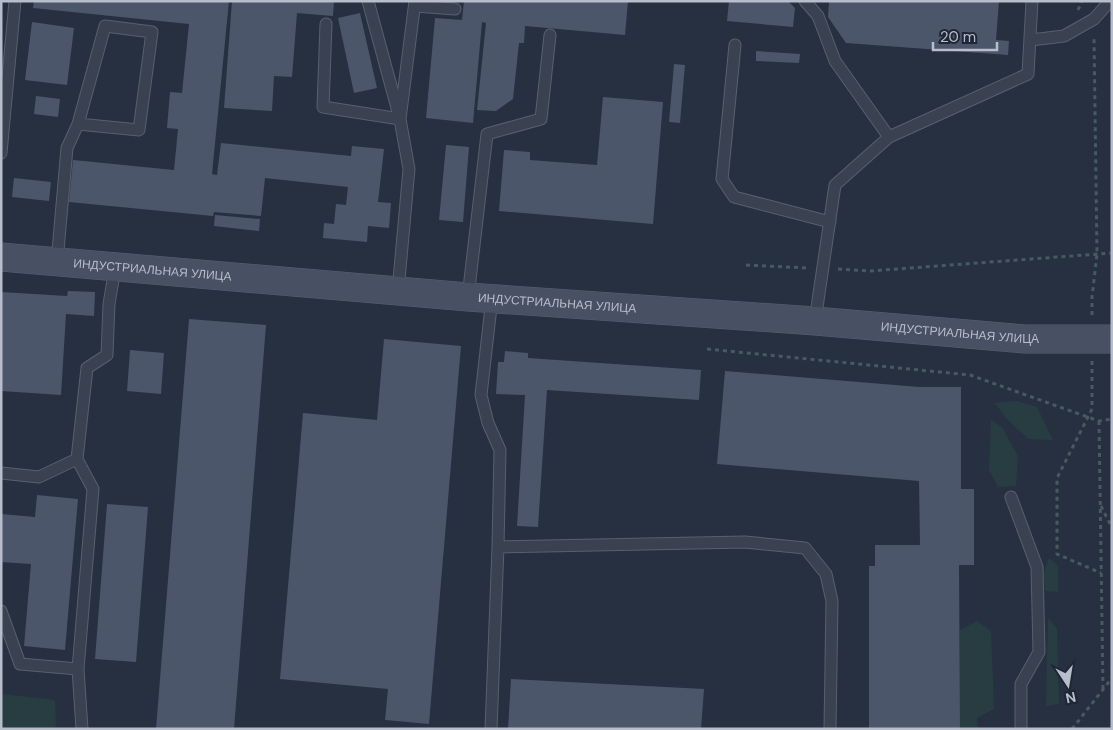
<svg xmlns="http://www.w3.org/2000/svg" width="1113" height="730" viewBox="0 0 1113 730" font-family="'DM Sans',sans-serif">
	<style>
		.green { fill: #283d42 }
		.building { fill: #4c566a }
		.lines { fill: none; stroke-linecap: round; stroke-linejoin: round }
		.lane-casing { stroke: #58606e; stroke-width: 13 }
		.secondary-casing { stroke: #58606e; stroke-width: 29 }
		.path { stroke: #465a5f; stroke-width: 3; stroke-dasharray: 4 4; stroke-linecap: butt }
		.lane { stroke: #3a4251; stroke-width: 11 }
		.secondary { stroke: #485164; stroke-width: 28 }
		.labels { text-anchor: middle; stroke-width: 4; stroke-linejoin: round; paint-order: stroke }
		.street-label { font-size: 12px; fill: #b7bdcb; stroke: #1f2736 }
	</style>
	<rect width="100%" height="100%" fill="#263041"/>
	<path class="green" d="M1017,401l20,6 16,33 -25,-1 -23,-22 -10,-14z
		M991,420l11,7 16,29 -2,30 -18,1 -9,-17z
		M1049,558l9,8v26l-13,-1 -1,-18z
		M1048,618l9,11 2,75 -13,2z
		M977,621l14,10 3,78 -17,9 1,11h-18v-99z
		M1,694l54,6 1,29h-55z"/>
	<path class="building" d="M34,1h195l-17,173 5,1 4,-32 130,13 1,-10 32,3 -6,53 13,1 -2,25 -21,-2 -1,16 -44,-4 1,-15 10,1 2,-20 10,1 2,-18 -83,-9 -4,38 -47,-4 -1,4 -144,-14 4,-42 101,10 4,-41 -11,-1 3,-36 12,1 7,-69 -156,-16z
		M232,1h102l-1,15 -36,-3 -5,64 -18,-1 -2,35 -48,-3z
		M464,1h164l-3,34 -100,-9 -1,17h-5l-6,56 -17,12 -19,-1 9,-87 -4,-1 -9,101 -47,-5 9,-100 27,2z
		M729,1h59l7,7 -2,19 -66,-6z
		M829,1h170l-3,39 13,1 -1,14 -162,-12 -18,-26z
		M360,13l17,75 -23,5 -16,-75z
		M32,22l42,6 -7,57 -42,-5z
		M756,51l44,3 -1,9 -43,-2z
		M674,64l11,1 -5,58 -11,-1z
		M36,96l24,3 -2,18 -24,-3z
		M603,97l60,5 -10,122 -154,-13 5,-61 26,2v8l67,5z
		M446,145l23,2 -6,75 -24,-2z
		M14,178l37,4 -2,19 -37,-4z
		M215,215l45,4 -1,12 -45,-5z
		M68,291l27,1 -1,24 -28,-2 -5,81 -60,-4v-99l66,4z
		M189,319l77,6 -32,404h-78z
		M384,339l77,7 -32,378 -44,-4 3,-31 -108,-10 23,-266 74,7z
		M130,350l34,3 -3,41 -34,-3z
		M505,351l23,2v5l173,12 -2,30 -152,-10 -9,137 -21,-1 8,-131 -29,-1 2,-32h6z
		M725,371l194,16h42v102h13v76h-15l1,164h-91v-163h6v-21h45l-1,-64 -202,-17z
		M37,495l41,4 -13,151 -41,-4 7,-82 -30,-2v-48l34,3z
		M107,504l41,3 -12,155 -41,-3z
		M511,679l193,10 -3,40h-193z"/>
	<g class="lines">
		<defs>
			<path id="lane" d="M368,1l32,118 9,50 -11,122
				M805,1l13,15 17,45 54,76
				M415,6l40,3
				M326,24l-3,83 77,12 15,-118
				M1031,40l33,-4 30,-17 16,-18
				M735,45l-13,134 12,18 96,25
				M1,153l14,-152
				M57,262l10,-114 11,-24 27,-98 47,6 -13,98 -61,-6
				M468,297l19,-163 54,-15 9,-84
				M815,321l20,-136 54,-48 139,-63 4,-73
				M1,473l38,4 38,-18
				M1011,497l26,70 2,85 -18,32v45
				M498,547l247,-5 60,6 21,26 6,27 -2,128
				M1,611l19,53 58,5
				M82,729l-4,-60 15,-180 -16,-30 10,-91 20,-13 2,-51 6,-36
				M491,729l7,-182 2,-97 -12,-27 -7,-28 11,-97"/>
			<g id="secondary">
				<path id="s1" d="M1,257l467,40 347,24 210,18h87"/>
			</g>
		</defs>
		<use href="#lane" class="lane-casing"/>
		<use href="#secondary" class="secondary-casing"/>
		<path class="path" d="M1078,10l4,-9
			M746,265l61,3
			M838,269l32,2 242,-18
			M1092,315v-18l5,-43 -3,-217
			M707,349l263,26 129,46 13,-2
			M1092,361v48l-35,69v76l44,19
			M1099,421l4,269
			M1101,506l11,22
			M1072,729l40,-51"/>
		<use href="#lane" class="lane"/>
		<use href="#secondary" class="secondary"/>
	</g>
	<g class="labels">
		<g class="street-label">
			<text dy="4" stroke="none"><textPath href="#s1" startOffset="152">ИНДУСТРИАЛЬНАЯ УЛИЦА</textPath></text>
			<text dy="4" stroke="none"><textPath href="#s1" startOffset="558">ИНДУСТРИАЛЬНАЯ УЛИЦА</textPath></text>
			<text dy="4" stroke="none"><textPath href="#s1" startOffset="962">ИНДУСТРИАЛЬНАЯ УЛИЦА</textPath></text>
		</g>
	</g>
	<rect width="1113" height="730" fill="none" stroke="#b7bdcb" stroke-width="5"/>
	<g transform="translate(1068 685) rotate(168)" stroke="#1f2736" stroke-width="4" paint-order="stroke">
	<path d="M0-4L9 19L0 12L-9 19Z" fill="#b7bdcb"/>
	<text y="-8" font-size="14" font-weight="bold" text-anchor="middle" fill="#b7bdcb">N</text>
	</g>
	<path d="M933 42v8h64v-8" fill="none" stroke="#b7bdcb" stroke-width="2.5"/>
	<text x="940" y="42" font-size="15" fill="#b7bdcb" stroke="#1f2736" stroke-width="4" paint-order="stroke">20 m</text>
</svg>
